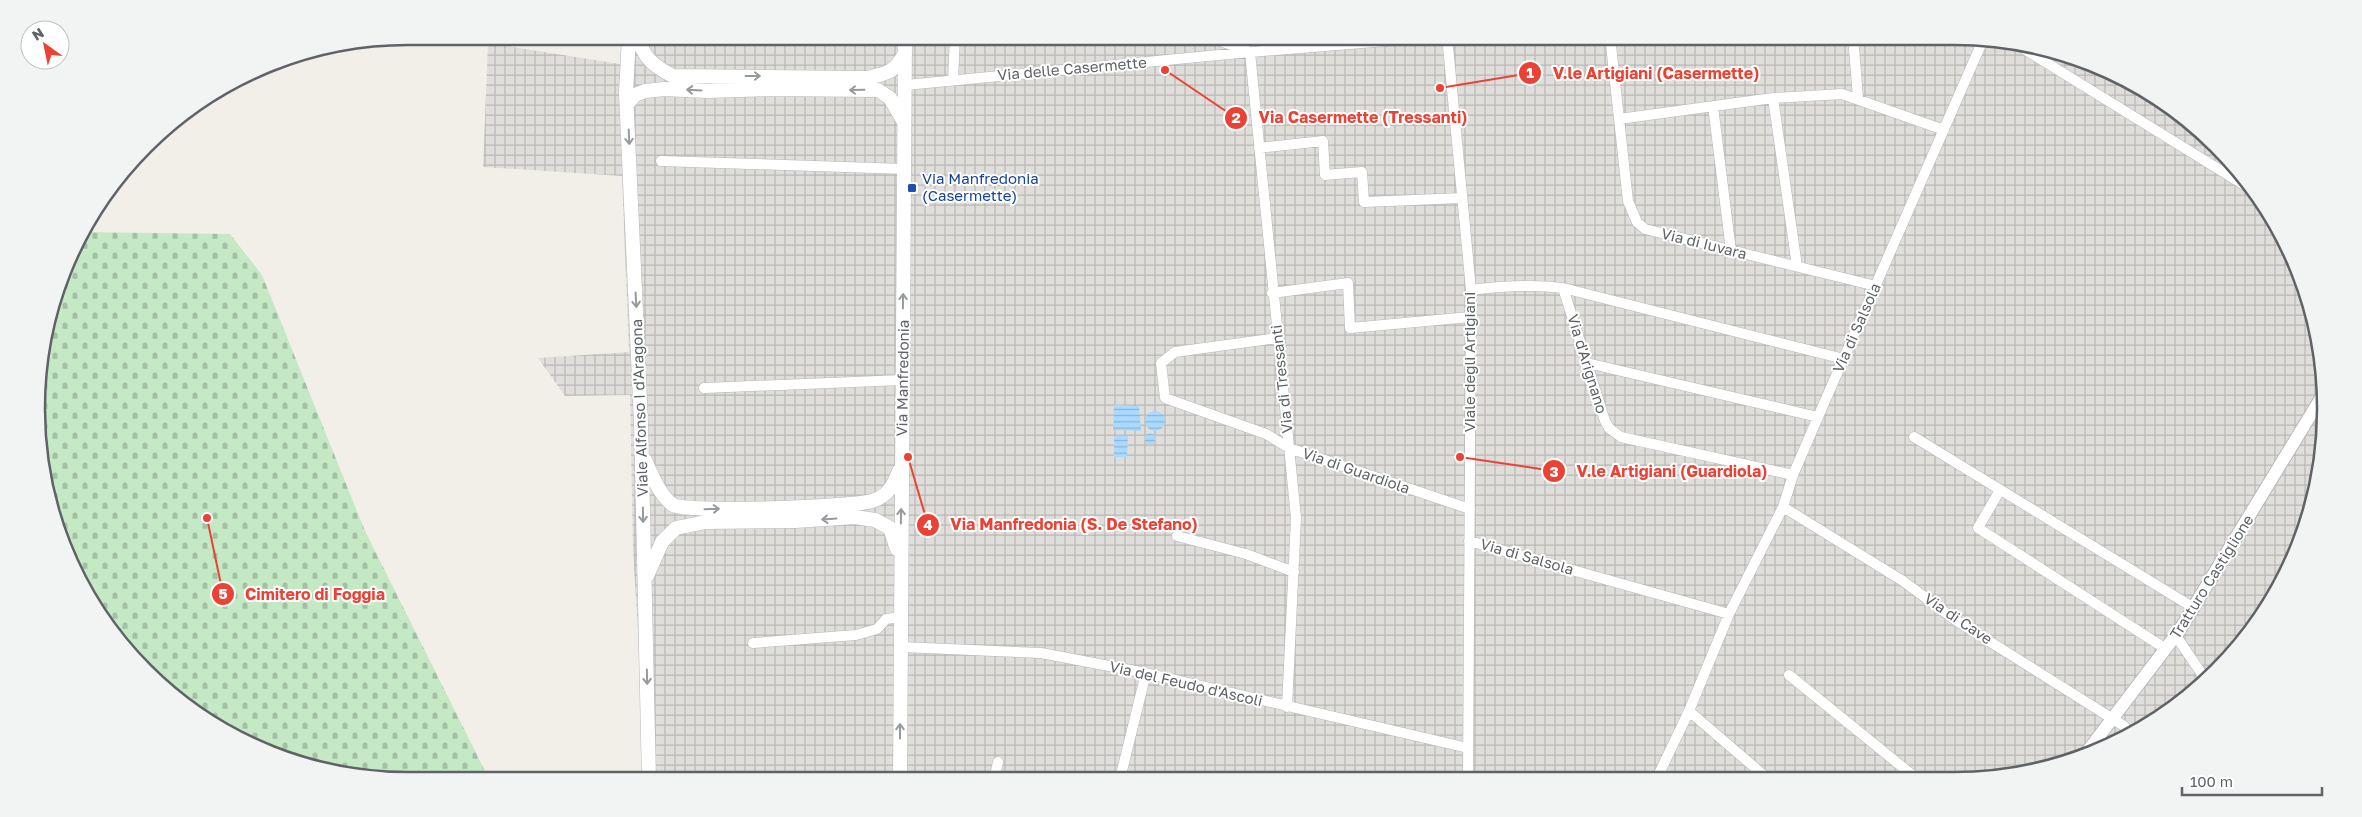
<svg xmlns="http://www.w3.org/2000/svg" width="2362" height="817" viewBox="0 0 2362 817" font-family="'Golos Text',sans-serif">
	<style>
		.industrial { fill: url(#industrial-grid) }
		.cemetery { fill: url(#cemetery-stones) }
		.water { fill: url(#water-rules) }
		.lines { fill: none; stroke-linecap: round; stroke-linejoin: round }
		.minor-casing { stroke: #b5b8bc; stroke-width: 11 }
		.tertiary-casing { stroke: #b5b8bc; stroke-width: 14 }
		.secondary-casing { stroke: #b6babf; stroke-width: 15 }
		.minor { stroke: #fff; stroke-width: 10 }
		.tertiary { stroke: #fff; stroke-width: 12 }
		.secondary { stroke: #fff; stroke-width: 14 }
		.oneway { stroke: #979a9d }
		.transit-dot { fill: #1a4fb4; stroke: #fff; stroke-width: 2 }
		.labels { text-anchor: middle; stroke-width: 4; stroke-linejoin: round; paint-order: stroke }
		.street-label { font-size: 15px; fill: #5f6368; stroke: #fff }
		.transit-label { font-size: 15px; fill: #164399; stroke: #fff; text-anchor: start }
		.rim { fill: none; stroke: #5f6368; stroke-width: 2.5 }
		.leader { fill: none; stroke: #ea4335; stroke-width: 2 }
		.callout-dot { fill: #ea4335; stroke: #fff; stroke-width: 2 }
		.mark-label { font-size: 15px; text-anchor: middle; font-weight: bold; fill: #fff }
		.callout-label { font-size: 16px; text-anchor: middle; font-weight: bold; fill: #ea4335; stroke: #fff; stroke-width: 4; stroke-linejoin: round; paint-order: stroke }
	</style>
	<defs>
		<pattern id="industrial-grid" width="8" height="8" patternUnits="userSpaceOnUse" patternTransform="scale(1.25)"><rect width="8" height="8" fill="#e0deda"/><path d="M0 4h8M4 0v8" fill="none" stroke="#b9b8b5"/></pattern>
		<pattern id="cemetery-stones" width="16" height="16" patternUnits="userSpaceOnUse" patternTransform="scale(1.25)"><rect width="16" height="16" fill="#c5e8c5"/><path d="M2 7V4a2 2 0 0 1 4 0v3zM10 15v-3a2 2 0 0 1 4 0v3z" fill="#a3c0a4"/></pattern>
		<pattern id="water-rules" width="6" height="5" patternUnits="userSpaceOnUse" patternTransform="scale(1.25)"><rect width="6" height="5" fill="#aadaff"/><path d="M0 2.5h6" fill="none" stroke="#8eb4d2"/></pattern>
	</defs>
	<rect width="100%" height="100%" fill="#f1efe8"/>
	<path class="industrial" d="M641,36h1312l97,13 68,26 62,38 53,50 43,59 30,67 17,71 2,73 -12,72 -37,90 -77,93 -81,54 -116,36 -1357,2 -1,-46 -11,-185 -3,-154 -65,1 -27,-38 91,-6 -7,-176 -139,-9 5,-124 132,21z"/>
	<path class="cemetery" d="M82,232l148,2 32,41 103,256 125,250h-82l-96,-13 -111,-50 -56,-46 -46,-56 -50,-111 -12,-72 2,-73 36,-116z"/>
	<path class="water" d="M1114,405l25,1 2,25 -28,-1z
		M1145 421a10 10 0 1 1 20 0a10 10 0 1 1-20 0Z
		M1144.5 439a5.5 5.5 0 1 1 11 0a5.5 5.5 0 1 1-11 0Z
		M1114,436h14l-1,21h-13z"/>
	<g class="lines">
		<defs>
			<path id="minor" d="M1207,36l43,16 46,466 -9,189
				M1447,36l24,254 -3,489
				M1610,36l18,165 9,21 8,7 231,57
				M1853,36l5,62
				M2016,44l238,147
				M953,80l2,-44
				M906,85l344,-33 198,-16
				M1773,98l24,168
				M1713,106l18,145
				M1619,119l154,-21 69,-4 102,36
				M1259,148l64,-7 2,34 37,-3 2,30 98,-4
				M661,161l244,8
				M1563,288l42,133 4,7 12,9 172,38
				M1471,290c31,-4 60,-6 92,-2l281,71
				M1272,293l76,-10 2,45 120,-11
				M1277,338l-102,14 -14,11 4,35 101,36 23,14 181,61
				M1587,363l231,54
				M704,388l198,-8
				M1914,437l280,171
				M2000,490l-22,38 188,121
				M1783,507l120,74 54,40 167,105 6,8
				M1177,536l69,18 48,18
				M1469,541l260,73
				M2176,636l30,44
				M753,643l103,-8 21,-6 9,-10 15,-2
				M901,647l140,6 105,20 322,75
				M1789,675l127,103
				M1689,711l78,67
				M1657,778l32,-67 40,-97 54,-107 10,-32 25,-58 165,-377
				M1120,779l26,-106
				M994,780l4,-18"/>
			<path id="tertiary" d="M2087,752l92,-121 145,-238"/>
			<path id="secondary" d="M629,36l-3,57 15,330 8,357
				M637,36c7,22 16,30 36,40l194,2c21,-5 27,-5 38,-25
				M627,104l8,-9 10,-4 19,-2 43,2 62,-2 109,1 12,8 14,24
				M645,460c6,14 15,36 28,45 15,8 179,2 199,-4 16,-5 22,-16 27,-30
				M647,576l15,-34 14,-14 30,-6 89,-1 60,-4 20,3 15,8 7,21
				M900,780l5,-744"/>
		</defs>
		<use href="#minor" class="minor-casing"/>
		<use href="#tertiary" class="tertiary-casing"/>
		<use href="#secondary" class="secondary-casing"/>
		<use href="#minor" class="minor"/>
		<use href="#tertiary" class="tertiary"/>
		<use href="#secondary" class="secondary"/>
	</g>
	<defs><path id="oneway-shaft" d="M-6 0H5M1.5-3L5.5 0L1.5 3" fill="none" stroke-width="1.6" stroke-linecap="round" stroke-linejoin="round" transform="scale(1.25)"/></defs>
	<g class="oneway">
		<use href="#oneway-shaft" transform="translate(753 76)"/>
		<use href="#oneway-shaft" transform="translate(694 90) rotate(-177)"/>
		<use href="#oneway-shaft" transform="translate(857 90) rotate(179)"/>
		<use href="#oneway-shaft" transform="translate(629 137) rotate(88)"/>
		<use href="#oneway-shaft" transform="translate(636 300) rotate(87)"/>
		<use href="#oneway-shaft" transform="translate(903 301) rotate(-89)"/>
		<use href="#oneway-shaft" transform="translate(712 509) rotate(-2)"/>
		<use href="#oneway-shaft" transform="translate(643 515) rotate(89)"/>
		<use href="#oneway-shaft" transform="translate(901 516) rotate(-89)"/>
		<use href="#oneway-shaft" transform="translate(829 519) rotate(176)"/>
		<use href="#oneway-shaft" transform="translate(647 677) rotate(89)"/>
		<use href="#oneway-shaft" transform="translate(900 731) rotate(-90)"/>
	</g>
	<rect class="transit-dot" x="907" y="183" width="10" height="10" rx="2.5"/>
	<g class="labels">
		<g class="street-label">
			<text transform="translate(1072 69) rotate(-5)" y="5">Via delle Casermette</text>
			<text transform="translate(1704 244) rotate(14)" y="5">Via di Iuvara</text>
			<text transform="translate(1857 328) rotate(-66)" y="5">Via di Salsola</text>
			<text transform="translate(1470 362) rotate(-90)" y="5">Viale degli Artigiani</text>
			<text transform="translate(1587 364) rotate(73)" y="5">Via d'Arignano</text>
			<text transform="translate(903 378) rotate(-89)" y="5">Via Manfredonia</text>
			<text transform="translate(1282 379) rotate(-96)" y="5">Via di Tressanti</text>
			<text transform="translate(640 408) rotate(-92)" y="5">Viale Alfonso I d'Aragona</text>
			<text transform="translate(1356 471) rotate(19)" y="5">Via di Guardiola</text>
			<text transform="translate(1527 557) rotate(16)" y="5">Via di Salsola</text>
			<text transform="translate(2212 577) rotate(-58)" y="5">Tratturo Castiglione</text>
			<text transform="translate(1958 619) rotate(34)" y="5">Via di Cave</text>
			<text transform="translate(1186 684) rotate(13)" y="5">Via del Feudo d'Ascoli</text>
		</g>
		<g class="transit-label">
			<text x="922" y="184">Via Manfredonia<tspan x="922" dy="17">(Casermette)</tspan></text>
		</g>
	</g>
	<path d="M0 0H2362V817H0ZM408 45H1954A363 363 0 0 1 2317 408V409A363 363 0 0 1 1954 772H408A363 363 0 0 1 45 409V408A363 363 0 0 1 408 45Z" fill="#f2f3f3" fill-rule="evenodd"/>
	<path class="rim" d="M408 45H1954A363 363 0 0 1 2317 408V409A363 363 0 0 1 1954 772H408A363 363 0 0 1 45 409V408A363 363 0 0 1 408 45Z"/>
	<path class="leader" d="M1440 88L1530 73M1165 70L1236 118M1460 457L1554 471M908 457L928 525M207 518L223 594"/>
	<g class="callout-dot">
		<circle cx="1440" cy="88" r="5"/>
		<circle cx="1165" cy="70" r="5"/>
		<circle cx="1460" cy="457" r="5"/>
		<circle cx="908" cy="457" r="5"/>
		<circle cx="207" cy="518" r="5"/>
		<circle cx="1530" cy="73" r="12"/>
		<circle cx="1236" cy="118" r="12"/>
		<circle cx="1554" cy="471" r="12"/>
		<circle cx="928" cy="525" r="12"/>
		<circle cx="223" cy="594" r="12"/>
	</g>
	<g class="mark-label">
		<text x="1530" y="78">1</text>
		<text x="1236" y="123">2</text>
		<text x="1554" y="477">3</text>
		<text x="928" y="530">4</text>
		<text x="223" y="599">5</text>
	</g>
	<g class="callout-label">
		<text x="1656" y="79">V.le Artigiani (Casermette)</text>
		<text x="1363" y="123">Via Casermette (Tressanti)</text>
		<text x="1672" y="477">V.le Artigiani (Guardiola)</text>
		<text x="1074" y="530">Via Manfredonia (S. De Stefano)</text>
		<text x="315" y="600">Cimitero di Foggia</text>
	</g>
	<g transform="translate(45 45) rotate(327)"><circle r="24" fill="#ffffff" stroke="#bfc1c3"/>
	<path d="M0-4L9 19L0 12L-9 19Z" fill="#ea4335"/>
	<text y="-8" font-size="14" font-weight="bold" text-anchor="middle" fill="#5f6368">N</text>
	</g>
	<path d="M2182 787v8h140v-8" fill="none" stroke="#5f6368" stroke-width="2.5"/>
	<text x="2190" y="787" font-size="15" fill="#5f6368" stroke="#ffffff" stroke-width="4" paint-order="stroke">100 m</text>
</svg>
